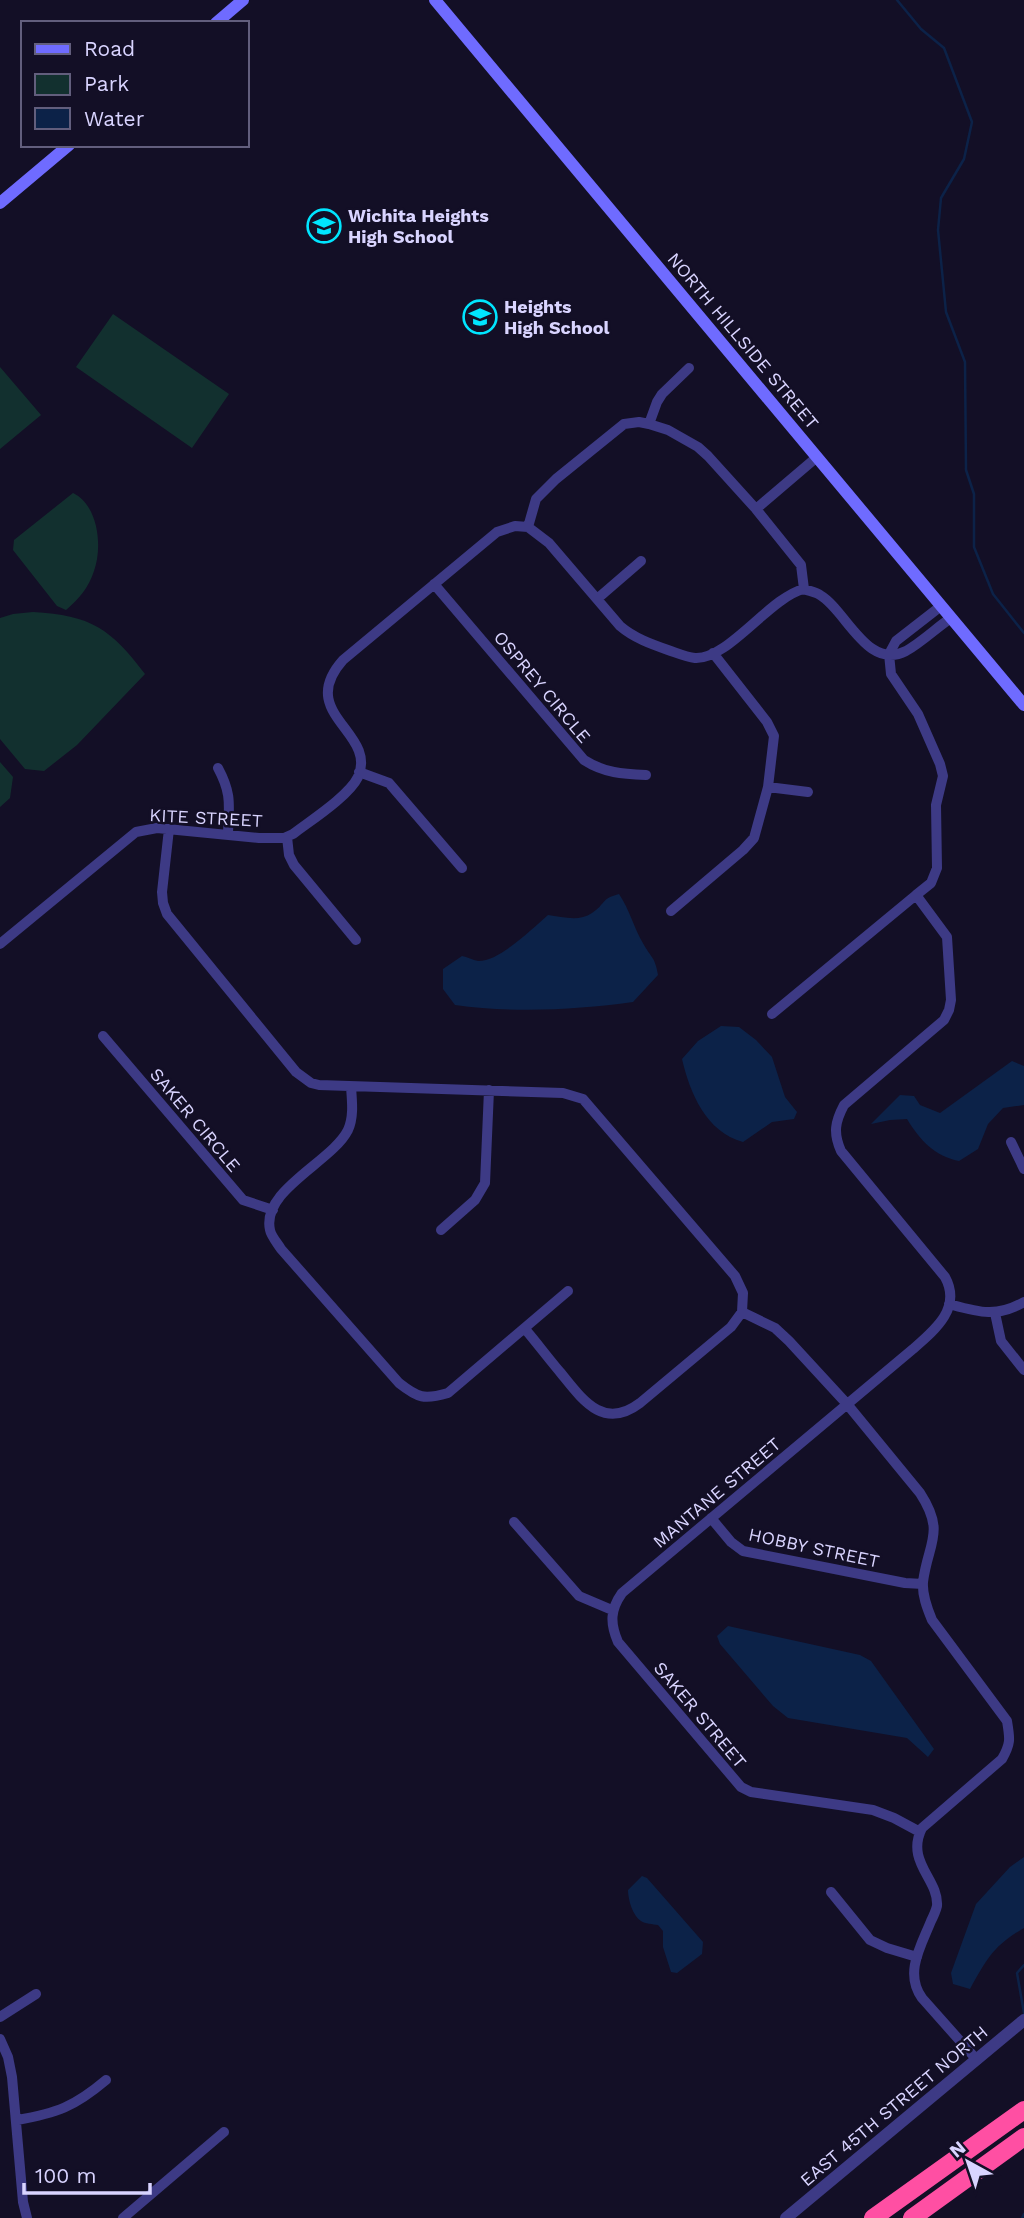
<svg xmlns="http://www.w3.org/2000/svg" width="1024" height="2218" viewBox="0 0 1024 2218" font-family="'Work Sans',sans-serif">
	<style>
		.green { fill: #12302f }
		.water { fill: #0c2248 }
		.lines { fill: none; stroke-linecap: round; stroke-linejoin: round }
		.stream { stroke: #0c2248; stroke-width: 2.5 }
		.minor { stroke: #3d3a85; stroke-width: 10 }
		.tertiary { stroke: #3d3a85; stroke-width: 12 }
		.secondary { stroke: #6f6bff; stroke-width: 12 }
		.motorway { stroke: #ff4fa3; stroke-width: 18 }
		.labels { text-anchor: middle; stroke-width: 5; stroke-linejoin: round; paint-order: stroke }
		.poi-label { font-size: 18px; font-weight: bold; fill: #d9d4ff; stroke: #130f26; text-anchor: start }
		.street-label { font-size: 18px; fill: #d9d4ff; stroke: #130f26 }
	</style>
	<rect width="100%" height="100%" fill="#130f26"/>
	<path class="green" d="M113,314l116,80 -37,54 -116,-81z
		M0,367l41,48 -41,34z
		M73,493c25,12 30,53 21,78 -5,16 -15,28 -28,39l-9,-4 -44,-56 1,-10z
		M33,612c58,3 78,17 112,62l-68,71 -33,26 -19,-2 -25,-30v-121l13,-4z
		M0,762l13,15 -3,21 -10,9z"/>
	<path class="water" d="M619,894c11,16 15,35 25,51 8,14 11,12 14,30l-25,27c-57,8 -121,11 -178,3l-12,-16v-20l19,-13c5,1 11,4 16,5 21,1 55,-33 70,-46 15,2 31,7 44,-2 14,-9 8,-14 27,-19z
		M721,1026l18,1 17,13 16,17 13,40 12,15 -3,7 -22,3 -29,20c-37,-10 -53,-49 -61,-83l16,-18z
		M1012,1061l12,5v39l-21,3 -15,16 -10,25 -19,12c-25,-5 -39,-21 -52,-42l-17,1 -19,4 29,-29 14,1 6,9 20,8z
		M728,1626l132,29 11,6 63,88 -6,8 -21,-19 -119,-20 -15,-12 -53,-62 -3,-8z
		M1024,1857v71c-31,18 -37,31 -54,61l-17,-5 -2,-11 25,-69 34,-37z
		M642,1876l5,2 56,64 -1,12 -25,19 -6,-1 -8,-25v-16l-5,-6c-5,-1 -13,-1 -17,-4 -8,-5 -13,-21 -13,-31z"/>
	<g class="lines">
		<path class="stream" d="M897,0l24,29 23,19 28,74 -8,37 -23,39 -3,32 8,82 19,50 1,108 8,24v53l19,47 31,39
			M1024,1965l-7,8 7,40
			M1022,2218l2,-4"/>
		<path class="minor" d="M649,424l8,-22 5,-8 27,-26
			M756,509l61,-52
			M528,527l21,16 71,83c14,12 31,18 48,24 9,3 18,7 27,8 33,2 75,-61 109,-69 5,2 12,3 16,6 26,15 47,76 86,56 16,-9 30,-23 45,-33
			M528,527l8,-28 20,-20 68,-55 15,-2 10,2 19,6 30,17 10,9 48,53 45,56 3,24
			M434,584l150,176c20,13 39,14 62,15
			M597,599l44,-38
			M889,654l2,20 27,40 22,50 3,12 -7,29 1,63 -6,15 -15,12 31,42 4,63 -2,10 -5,10 -100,85c-9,17 -11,28 -3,46l104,126c17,31 -10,53 -32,72l-291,244c-12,17 -12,30 -4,49l123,145 10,5 122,18 21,8 26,14
			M889,654l7,-13 45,-35
			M218,768c14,26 11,37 10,65
			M359,772l30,11 73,85
			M768,787l40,5
			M169,829l-7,63 1,11 4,11 129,158 15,11 8,2 244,8 20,6 152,177 8,17 -1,19 33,16 14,13 58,63 73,89c26,40 8,49 3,89 -1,13 4,26 9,38l75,101c3,18 4,22 -5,38l-80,69c-17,34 17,51 15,78 -1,4 -4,11 -6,15 -10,25 -27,52 -9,77l55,62
			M287,837l2,18 5,10 62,75
			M671,911l72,-61 11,-12 14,-51 6,-51 -7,-14 -54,-69
			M0,944l136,-112 21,-4 102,10h25l9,-4c17,-13 56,-38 65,-57 20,-45 -63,-63 -15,-117l154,-128 18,-6 13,1
			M772,1014l144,-119
			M103,1036l140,164 30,10
			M351,1087c1,14 3,30 -3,43 -16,32 -87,60 -78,100 1,6 8,14 11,19l118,134c19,15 25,17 49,10l120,-102
			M1011,1142l13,27
			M441,1230l34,-30 10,-17 4,-93
			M949,1304c29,8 47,14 75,-2
			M995,1313l6,28 23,29
			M525,1329c12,14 23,29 35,43 22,27 43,59 80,31l91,-76 11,-15
			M711,1518l20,24 12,9 162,32 18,1
			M514,1522l65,74 33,14
			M831,1892l39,48 17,8 30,9
			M0,2017l36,-23
			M0,2039l8,18 4,20 11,125 4,16
			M17,2120c40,-7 57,-13 89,-40
			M123,2218l101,-86"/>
		<path class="tertiary" d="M786,2218l238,-198"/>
		<path class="secondary" d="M435,0l589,705
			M216,23l27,-23
			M0,203l69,-58"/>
		<path class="motorway" d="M873,2218l151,-108
			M912,2218l112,-81"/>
	</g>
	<defs>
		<symbol id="school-ring" viewBox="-11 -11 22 22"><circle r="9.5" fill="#130f26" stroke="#00e5ff" stroke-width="1.5"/><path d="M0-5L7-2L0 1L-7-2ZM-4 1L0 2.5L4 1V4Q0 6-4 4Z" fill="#00e5ff"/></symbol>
	</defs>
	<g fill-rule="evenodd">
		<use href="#school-ring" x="305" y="207" width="38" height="38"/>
		<use href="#school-ring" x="461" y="298" width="38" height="38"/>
	</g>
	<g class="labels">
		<g class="poi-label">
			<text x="348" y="222">Wichita Heights<tspan x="348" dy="21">High School</tspan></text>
			<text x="504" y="313">Heights<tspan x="504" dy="21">High School</tspan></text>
		</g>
		<g class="street-label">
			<text transform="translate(743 341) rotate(50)" y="6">NORTH HILLSIDE STREET</text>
			<text transform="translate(542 687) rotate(50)" y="6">OSPREY CIRCLE</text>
			<text transform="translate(206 818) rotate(3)" y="6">KITE STREET</text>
			<text transform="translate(195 1120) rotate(50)" y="6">SAKER CIRCLE</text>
			<text transform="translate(717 1493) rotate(-40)" y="6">MANTANE STREET</text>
			<text transform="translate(814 1548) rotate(12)" y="6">HOBBY STREET</text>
			<text transform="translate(700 1715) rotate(50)" y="6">SAKER STREET</text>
			<text transform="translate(894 2106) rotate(-40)" y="6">EAST 45TH STREET NORTH</text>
		</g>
	</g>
	<rect x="21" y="21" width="228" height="126" fill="#130f26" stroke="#625e7d" stroke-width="2"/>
	<rect x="35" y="44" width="35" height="10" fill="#6f6bff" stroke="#625e7d" stroke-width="2"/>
	<text x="84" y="56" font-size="21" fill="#d9d4ff">Road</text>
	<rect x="35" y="74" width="35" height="21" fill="#12302f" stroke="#625e7d" stroke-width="2"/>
	<text x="84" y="91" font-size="21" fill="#d9d4ff">Park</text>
	<rect x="35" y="108" width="35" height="21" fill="#0c2248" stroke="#625e7d" stroke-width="2"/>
	<text x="84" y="126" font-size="21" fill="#d9d4ff">Water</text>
	<g transform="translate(968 2162) rotate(320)" stroke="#130f26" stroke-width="5" paint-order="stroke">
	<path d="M0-5L12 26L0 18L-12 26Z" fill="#d9d4ff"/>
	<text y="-10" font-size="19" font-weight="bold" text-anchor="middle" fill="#d9d4ff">N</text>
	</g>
	<path d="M24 2183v10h126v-10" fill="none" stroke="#d9d4ff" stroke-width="3.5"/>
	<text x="35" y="2183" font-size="21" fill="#d9d4ff" stroke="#130f26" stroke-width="5" paint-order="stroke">100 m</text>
</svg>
